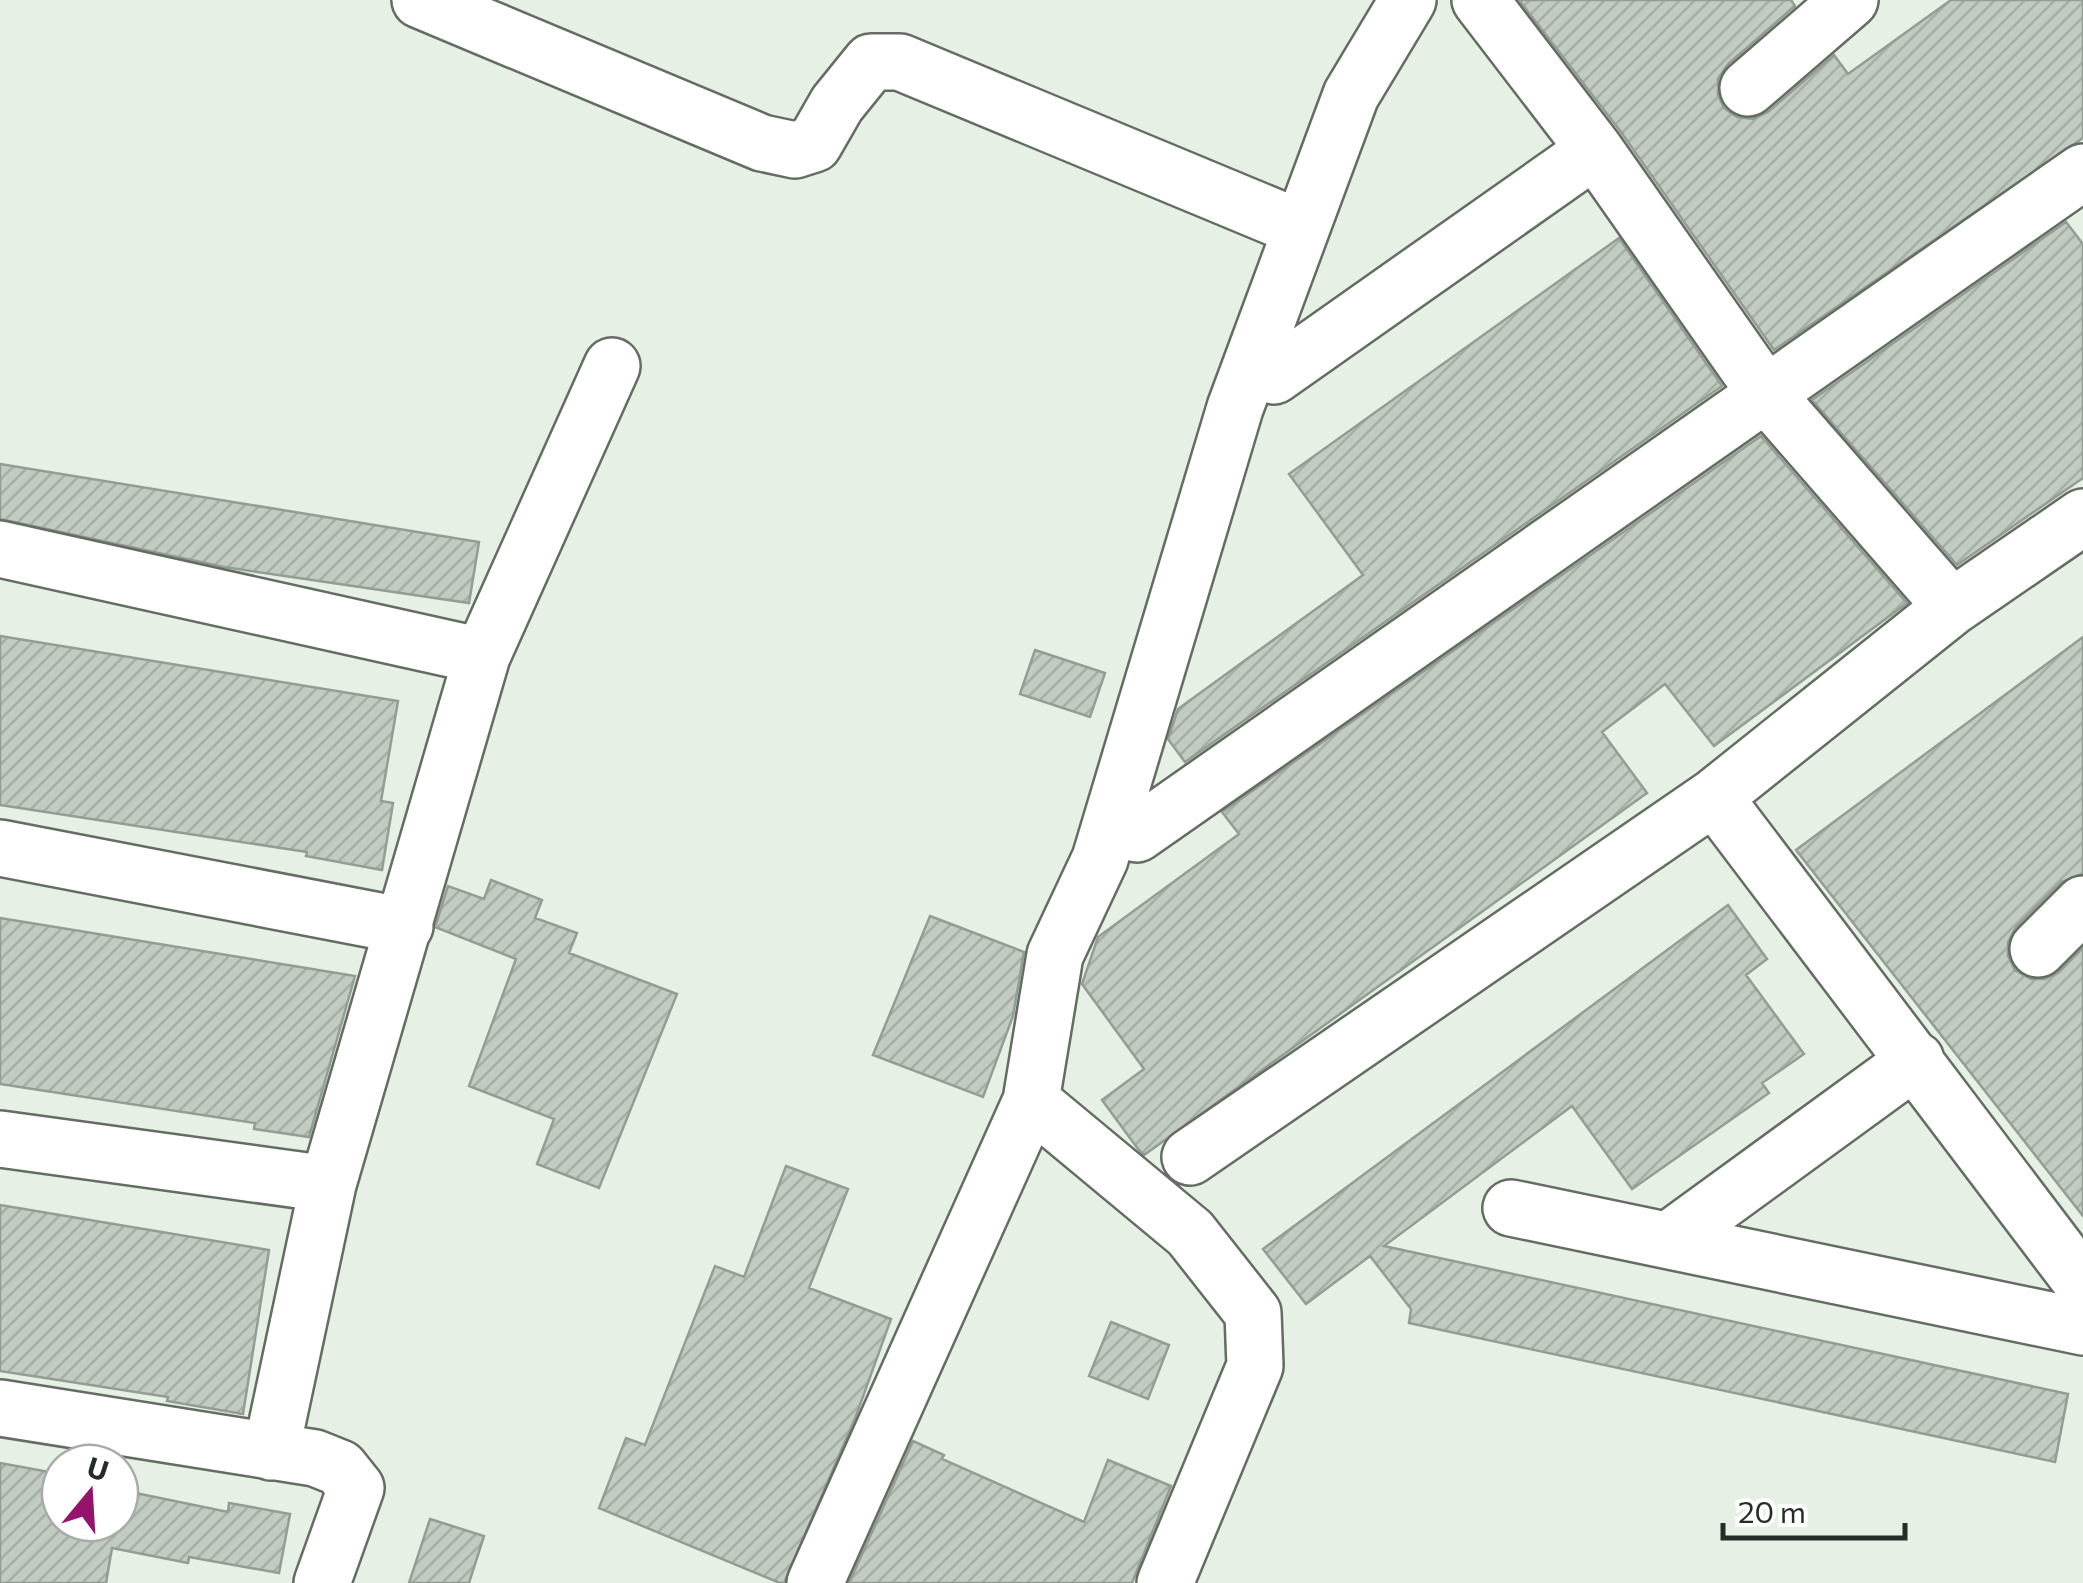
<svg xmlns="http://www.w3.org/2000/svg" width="2083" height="1583" viewBox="0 0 2083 1583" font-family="Commissioner,sans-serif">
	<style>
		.building { fill: url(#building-hatch); stroke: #949d93; stroke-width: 2.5 }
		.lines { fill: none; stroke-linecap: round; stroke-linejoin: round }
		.street-casing { stroke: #646c63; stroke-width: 60 }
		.street { stroke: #fff; stroke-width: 55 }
	</style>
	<defs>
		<pattern id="building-hatch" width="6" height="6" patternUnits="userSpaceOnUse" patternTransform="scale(2.5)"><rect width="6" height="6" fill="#c1cbc1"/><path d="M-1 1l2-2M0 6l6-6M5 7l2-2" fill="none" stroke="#a6aea6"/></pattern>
	</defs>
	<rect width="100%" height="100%" fill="#e6f0e5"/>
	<path class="building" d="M1519,0h272l4,6 -67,58 -10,15v16l6,13 13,9 16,2 15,-7 66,-57 14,19 103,-74h132v138l-309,212 -153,-218z
		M2066,222l17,22v234l-126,87 -145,-165z
		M1619,238l103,148 -537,376 -17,-23 10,-30 185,-134 -74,-101z
		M1761,436l146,167 -193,143 -49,-62 -63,48 45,61 -503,362 -6,-6 -36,-49 42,-31 -62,-85 16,-47 141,-103 -17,-22z
		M0,464l479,78 -10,61 -245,-36 -224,-48z
		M0,636l398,65 -17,100 12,2 -11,67 -76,-14 1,-4 -307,-47z
		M2083,637v237l-22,8 -45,45 -8,15v14l7,14 16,9h14l14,-7 24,-24v268l-287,-366z
		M1035,650l70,23 -15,44 -70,-23z
		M491,880l51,20 -7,18 42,15 -8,20 108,41 -78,194 -62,-24 17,-45 -85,-33 47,-127 -81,-32 13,-41 36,13z
		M1728,905l39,54 -21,16 58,79 -42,29 7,10 -137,96 -60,-83 -188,140 684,148 -13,68 -646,-139 2,-14 -41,-53 -64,48 -43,-55z
		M930,916l94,36 -11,64 -30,81 -110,-42z
		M0,918l355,58 -46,161 -55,-8 1,-6 -255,-39z
		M786,1166l62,23 -39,99 82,31 -35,97 -72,167h-4l-181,-75 27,-70 19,7 70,-179 29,11z
		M0,1205l269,45 -26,164 -76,-13 1,-4 -168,-26z
		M1111,1322l58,23 -21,54 -59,-23z
		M913,1441l31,14 -2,4 142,63 24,-62 63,26 -39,97h-283z
		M0,1463l60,11v49h60v-38l1,5 107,22 1,-9 61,11 -11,59 -90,-16 -1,6 -76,-15 -6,35h-106z
		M430,1519l54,17 -15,47h-60z"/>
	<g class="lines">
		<defs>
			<path id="street" d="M420,0l342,143 33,7 19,-6 23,-40 34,-42h29l400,166
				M1480,0l115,150 171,244 186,213
				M1748,88l102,-88
				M1274,376l321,-226
				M0,549l482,107
				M1714,797l369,487
				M1137,834l946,-662
				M0,848l405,78
				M2038,949l45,-45
				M0,1139l328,45
				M1190,1157l524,-360 238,-190 131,-90
				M1511,1208l572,119
				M1670,1239l246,-179
				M0,1408l315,50 25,10 16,20 -34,95
				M271,1452l57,-268 154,-528 130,-290
				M815,1583l216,-482
				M1165,1583l90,-217 -2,-53 -63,-80 -159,-132 24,-146 45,-96 135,-451 116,-313 57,-95"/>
		</defs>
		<use href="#street" class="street-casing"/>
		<use href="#street" class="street"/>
	</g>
	<g transform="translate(90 1493) rotate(18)"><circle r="48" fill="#ffffff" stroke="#a9aba9" stroke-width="2.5"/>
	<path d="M0-8L18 38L0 25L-18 38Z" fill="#95136b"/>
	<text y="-15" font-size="28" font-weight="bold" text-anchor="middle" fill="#282c28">U</text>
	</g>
	<path d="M1723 1523v15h182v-15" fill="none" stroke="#282c28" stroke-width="5"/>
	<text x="1738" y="1523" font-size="30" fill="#282c28" stroke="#ffffff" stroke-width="8" paint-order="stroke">20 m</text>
</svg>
